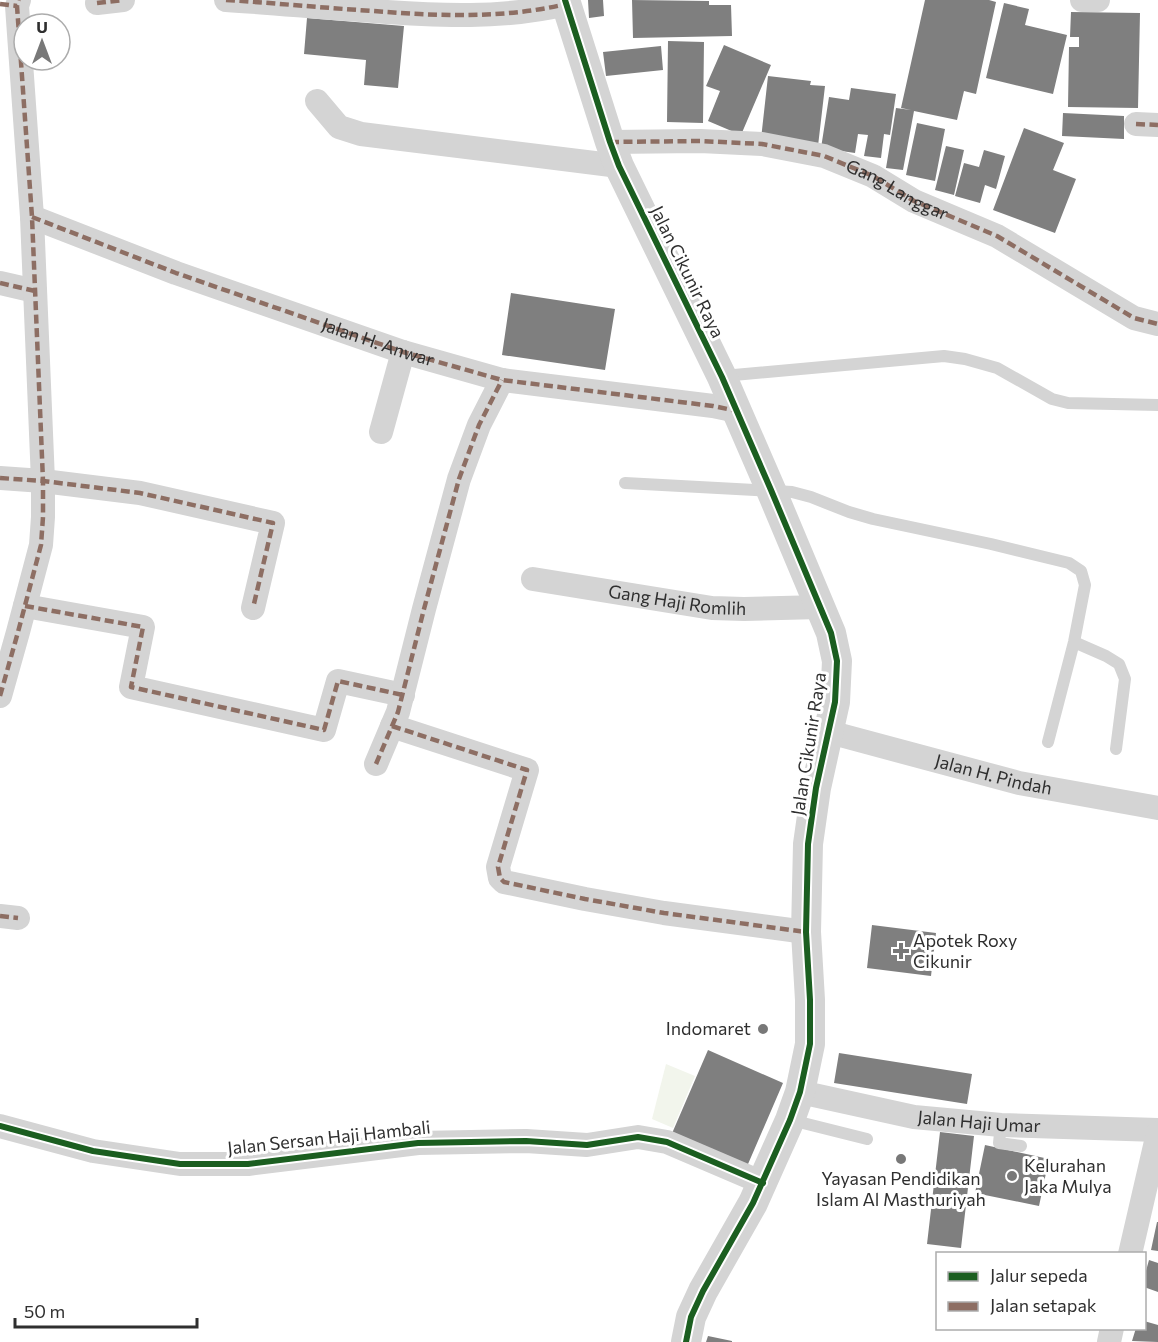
<svg xmlns="http://www.w3.org/2000/svg" width="1158" height="1342" viewBox="0 0 1158 1342" font-family="Commissioner,sans-serif">
	<style>
		.green { fill: #f2f5ec }
		.building { fill: #7f7f7f }
		.lines { fill: none; stroke-linecap: round; stroke-linejoin: round }
		.service { stroke: #d4d4d4; stroke-width: 12 }
		.minor { stroke: #d4d4d4; stroke-width: 24 }
		.tertiary { stroke: #d4d4d4; stroke-width: 30 }
		.quiet { stroke: #8d6e63; stroke-width: 4.5; stroke-dasharray: 9 4.5; stroke-linecap: butt }
		.cycleway-casing { stroke: #fff; stroke-width: 10 }
		.cycleway { stroke: #1b5e20; stroke-width: 6 }
		.poi-dot { fill: #787878; stroke: #fff; stroke-width: 2 }
		.labels { text-anchor: middle; stroke-width: 6; stroke-linejoin: round; paint-order: stroke }
		.street-label { font-size: 18px; fill: #2f2f2f; stroke: #fff }
		.poi-label { font-size: 18px; fill: #2f2f2f; stroke: #fff; text-anchor: start }
	</style>
	<rect width="100%" height="100%" fill="#fff"/>
	<path class="green" d="M666,1064l29,12 -22,52 -21,-9z"/>
	<path class="building" d="M588,0h15l1,16 -15,2z
		M632,0l77,1v4h22l1,31 -99,2z
		M925,0h64l7,2 -20,92 -12,-3 -7,29 -43,-9 -11,59 -17,-2 10,-60 15,2 -10,-2z
		M1004,3l25,6 -4,16 42,10 -14,59 -67,-16z
		M1071,12l69,1 -2,95 -70,-1 1,-60h10v-10h-9z
		M307,18l97,8 -6,62 -34,-3 2,-25 -62,-6z
		M668,41l36,1 -1,81 -36,-1z
		M724,45l47,20 -30,70 -33,-14 12,-30 -14,-5z
		M661,46l2,24 -57,6 -3,-24z
		M768,76l43,5 -1,4 15,1 -7,60 -57,-7z
		M851,88l45,6 -6,41 -6,-1 -3,24 -17,-2 4,-21 -10,-1 -3,19 -34,-5 8,-51 20,3z
		M1063,113l61,3v23l-62,-3z
		M917,123l28,6 -10,52 -29,-6z
		M1024,128l40,15 -11,27 23,9 -21,54 -62,-23z
		M946,146l18,4 -10,45 -19,-5z
		M984,150l21,6 -9,33 -11,-4 -5,18 -25,-7 9,-33 15,4z
		M511,293l104,16 -10,61 -103,-15z
		M872,925l64,8 -5,43 -64,-8z
		M708,1050l75,33 -38,88 -75,-33z
		M839,1053l133,21 -5,30 -133,-21z
		M940,1132l34,4 -13,112 -34,-4z
		M985,1145l64,14 -10,47 -64,-13z
		M1157,1222h1v29l-7,-1z
		M1149,1260l9,3v29l-14,-5v-9z
		M1144,1321l14,4v17l-26,-1 4,-13h8z
		M708,1336l24,5v1h-26z"/>
	<g class="lines">
		<path class="service" d="M723,376l221,-20 21,3 32,9 55,31 16,4 90,2
			M625,483l167,9 19,5 38,15 24,7 118,25 78,19 12,8 4,14 -11,57 -26,100
			M1074,642l32,14 13,8 6,15 -9,70
			M791,1120l76,19
			M1001,1125l-2,18 22,3"/>
		<g class="minor">
			<path d="M226,0c49,3 98,8 148,11 64,5 129,8 192,-7"/>
			<path d="M1082,0h16"/>
			<path d="M97,3l26,-3"/>
			<path d="M317,101l22,26 22,7 258,32"/>
			<path d="M1136,124l22,1"/>
			<path d="M610,142l90,-1 62,3 62,12 49,20 41,25 83,35 137,82 24,6"/>
			<path id="s1" d="M32,217l144,56 227,79 99,28 211,26 24,5"/>
			<path d="M0,283l35,8"/>
			<path d="M381,432l22,-80"/>
			<path d="M0,478l43,3 97,12 133,30 -20,85"/>
			<path id="s2" d="M533,579l179,29 32,1 76,-2"/>
			<path d="M25,606l118,21 -12,60 193,43 14,-49 65,14"/>
			<path d="M0,696l18,-64 23,-87 2,-28v-36l-11,-264 -15,-211 2,-6"/>
			<path d="M392,726l135,44 -29,97 2,11 4,4 81,17 79,14 142,19"/>
			<path id="s3" d="M829,732l190,51 139,25"/>
			<path d="M376,764l22,-52 26,-103 35,-130 20,-54 23,-45"/>
			<path d="M0,916l18,2"/>
			<path id="s4" d="M800,1092l114,25 87,8 157,5"/>
			<path d="M0,1126l93,25 87,13h68l170,-21 108,-2 61,4 51,-8 29,5 96,41"/>
			<path d="M1130,1254l28,-121"/>
			<path d="M1109,1342l3,-14"/>
		</g>
		<path class="tertiary" d="M565,0l45,142 9,24 103,211 49,113 60,143 6,28 -2,41 -19,86 -8,56 -2,88 4,68v44l-10,48 -10,28 -37,83 -50,88 -12,26 -5,25"/>
		<g class="quiet">
			<path d="M226,0c49,3 98,8 148,11 64,5 129,8 192,-7"/>
			<path d="M97,3l26,-3"/>
			<path d="M0,4l17,2"/>
			<path d="M1136,124l22,1"/>
			<path id="s5" d="M610,142l90,-1 62,3 62,12 49,20 41,25 83,35 137,82 24,6"/>
			<path d="M32,217l144,56 227,79 99,28 211,26 24,5"/>
			<path d="M0,283l35,8"/>
			<path d="M0,478l43,3 97,12 133,30 -20,85"/>
			<path d="M25,606l118,21 -12,60 193,43 14,-49 65,14"/>
			<path d="M0,696l18,-64 23,-87 2,-28v-36l-11,-264 -15,-211 2,-6"/>
			<path d="M392,726l135,44 -29,97 2,11 4,4 81,17 79,14 142,19"/>
			<path d="M376,764l22,-52 26,-103 35,-130 20,-54 23,-45"/>
			<path d="M0,916l18,2"/>
		</g>
		<defs>
			<path id="cycleway" d="M565,0l45,142 9,24 103,211 49,113 60,143 6,28 -2,41 -19,86 -8,56 -2,88 4,68v44l-10,48 -10,28 -37,83 -50,88 -12,26 -5,25
				M0,1126l93,25 87,13h68l170,-21 108,-2 61,4 51,-8 29,5 96,41"/>
		</defs>
		<use href="#cycleway" class="cycleway-casing"/>
		<use href="#cycleway" class="cycleway"/>
	</g>
	<g class="poi-dot">
		<path d="M898 942h6v6h6v6h-6v6h-6v-6h-6v-6h6z"/>
		<circle cx="763" cy="1029" r="6"/>
		<circle cx="901" cy="1159" r="6"/>
		<circle cx="1012" cy="1176" r="6"/>
	</g>
	<g class="labels">
		<g class="street-label">
			<text dy="6" stroke="none"><textPath href="#s5" startOffset="296">Gang Langgar</textPath></text>
			<text transform="translate(687 272) rotate(64)" y="6">Jalan Cikunir Raya</text>
			<text dy="6" stroke="none"><textPath href="#s1" startOffset="368">Jalan H. Anwar</textPath></text>
			<text dy="6" stroke="none"><textPath href="#s2" startOffset="146">Gang Haji Romlih</textPath></text>
			<text transform="translate(809 744) rotate(-81)" y="6">Jalan Cikunir Raya</text>
			<text dy="6" stroke="none"><textPath href="#s3" startOffset="170">Jalan H. Pindah</textPath></text>
			<text dy="6" stroke="none"><textPath href="#s4" startOffset="182">Jalan Haji Umar</textPath></text>
			<text transform="translate(329 1138) rotate(-6)" y="6">Jalan Sersan Haji Hambali</text>
		</g>
		<g class="poi-label">
			<text x="913" y="947">Apotek Roxy<tspan x="913" dy="21">Cikunir</tspan></text>
			<text x="751" y="1035" text-anchor="end">Indomaret</text>
			<text x="1024" y="1172">Kelurahan<tspan x="1024" dy="21">Jaka Mulya</tspan></text>
			<text x="901" y="1185" text-anchor="middle">Yayasan Pendidikan<tspan x="901" dy="21">Islam Al Masthuriyah</tspan></text>
		</g>
	</g>
	<rect x="936" y="1252" width="210" height="78" fill="#ffffff" stroke="#acacac" stroke-width="1.5"/>
	<rect x="948" y="1272" width="30" height="9" fill="#1b5e20" stroke="#acacac" stroke-width="1.5"/>
	<text x="990" y="1282" font-size="18" fill="#2f2f2f">Jalur sepeda</text>
	<rect x="948" y="1302" width="30" height="9" fill="#8d6e63" stroke="#acacac" stroke-width="1.5"/>
	<text x="990" y="1312" font-size="18" fill="#2f2f2f">Jalan setapak</text>
	<g transform="translate(42 42)"><circle r="28" fill="#ffffff" stroke="#acacac" stroke-width="1.5"/>
	<path d="M0-4.5L10 22L0 15L-10 22Z" fill="#787878"/>
	<text y="-9" font-size="16" font-weight="bold" text-anchor="middle" fill="#2f2f2f">U</text>
	</g>
	<path d="M15 1318v9h182v-9" fill="none" stroke="#2f2f2f" stroke-width="3"/>
	<text x="24" y="1318" font-size="18" fill="#2f2f2f" stroke="#ffffff" stroke-width="4.5" paint-order="stroke">50 m</text>
</svg>
